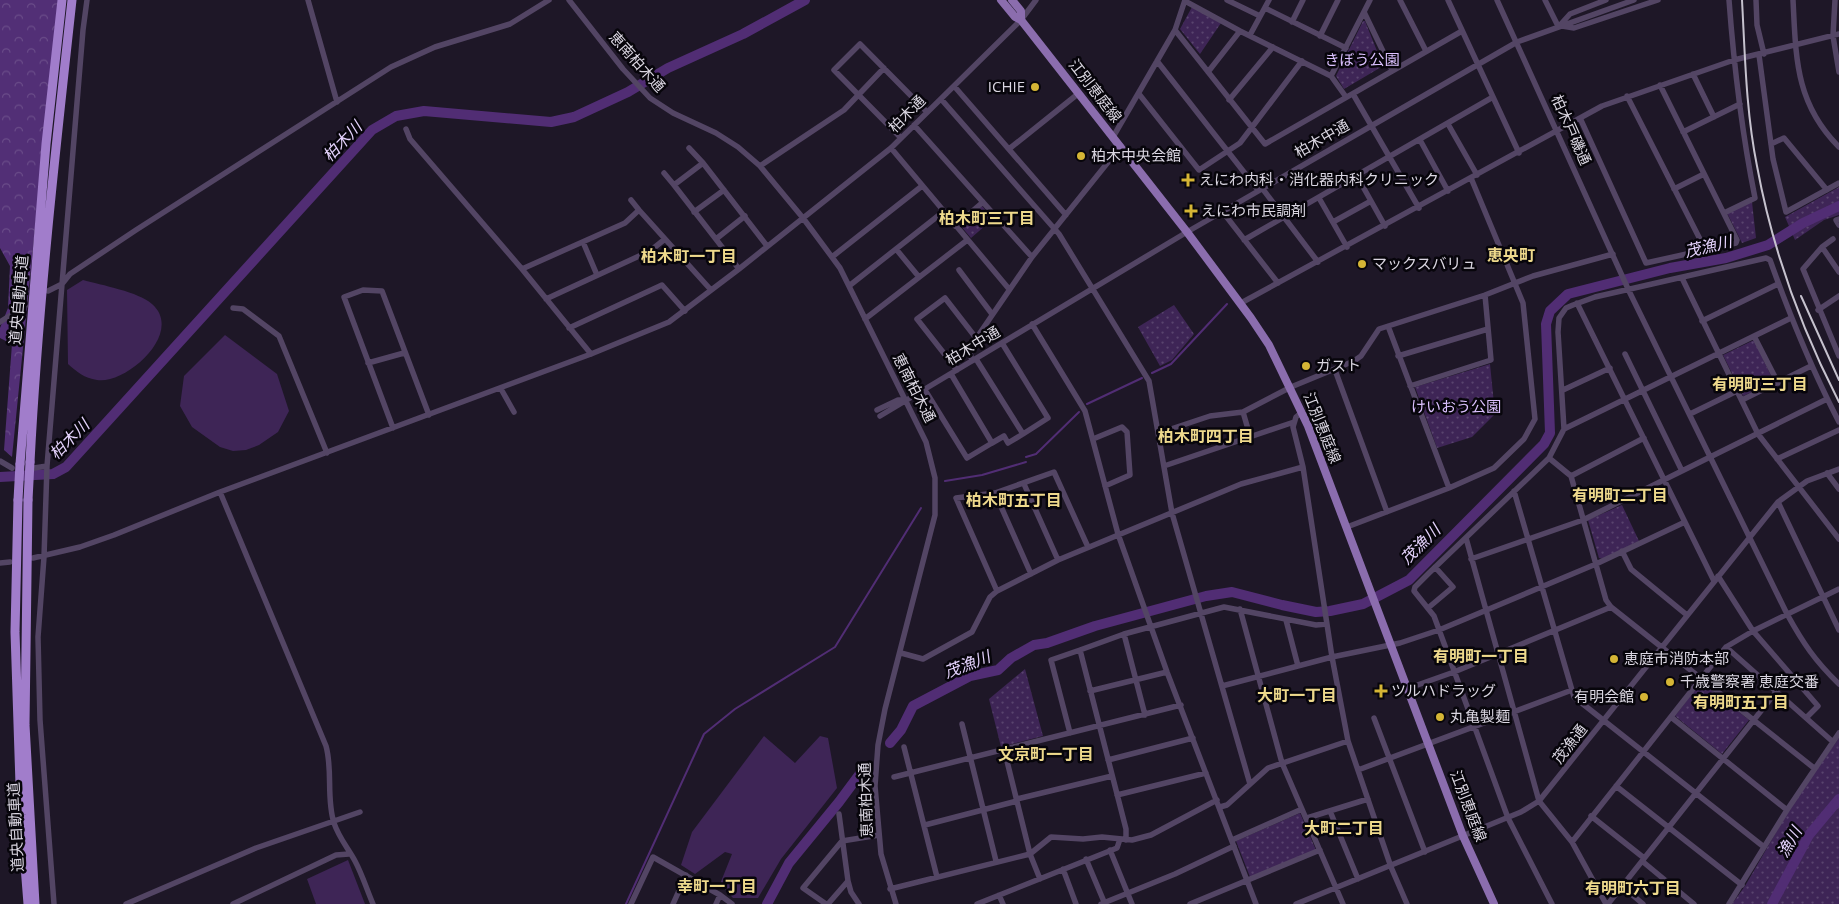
<svg xmlns="http://www.w3.org/2000/svg" width="1839" height="904" viewBox="0 0 1839 904" font-family="'Open Sans','Noto Sans JP',sans-serif">
	<style>
		.grass { fill: #3e2556 }
		.forest { fill: url(#forest-crowns) }
		.park { fill: url(#park-dots) }
		.lines { fill: none; stroke-linecap: round; stroke-linejoin: round }
		.stream { stroke: #512d74; stroke-width: 2 }
		.river { stroke: #512d74; stroke-width: 10 }
		.minor { stroke: #534564; stroke-width: 5.5 }
		.major { stroke: #8b6dae; stroke-width: 8 }
		.highway { stroke: #a17dcb; stroke-width: 9 }
		.rail { stroke: #c6c2ce; stroke-width: 2 }
		.highway-bridge { stroke: #a17dcb; stroke-width: 9 }
		.poi-dot { fill: #d5b535; stroke: #07050b; stroke-width: 2 }
		.labels { text-anchor: middle; stroke-width: 5; stroke-linejoin: round; paint-order: stroke }
		.park-label { font-size: 15px; fill: #dcc1ff; stroke: #07050b }
		.street-label { font-size: 15px; fill: #dad6e1; stroke: #07050b }
		.poi-label { font-size: 15px; fill: #dad6e1; stroke: #07050b; text-anchor: start }
		.water-label { font-size: 16px; font-style: italic; fill: #e4d2fc; stroke: #07050b }
		.neighbourhood-label { font-size: 16px; font-weight: bold; fill: #eed98c; stroke: #07050b }
	</style>
	<defs>
		<pattern id="forest-crowns" width="20" height="18" patternUnits="userSpaceOnUse" patternTransform="scale(1.25)"><rect width="20" height="18" fill="#522f76"/><path d="M2 6a3 3 0 1 1 6 0M12 15a3 3 0 1 1 6 0" fill="none" stroke="#6a4c89"/></pattern>
		<pattern id="park-dots" width="8" height="8" patternUnits="userSpaceOnUse" patternTransform="scale(1.25)"><rect width="8" height="8" fill="#3e2556"/><path d="M2 2h.1M6 6h.1" fill="none" stroke="#59446e" stroke-width="1.8" stroke-linecap="round"/></pattern>
	</defs>
	<rect width="100%" height="100%" fill="#1e1727"/>
	<path class="grass" d="M83,280c18,5 56,12 69,24 33,29 -27,81 -55,76 -13,-2 -20,-8 -29,-16l-1,-74z
		M225,335l52,39 12,37 -11,21 -19,13 -13,5 -13,1 -13,-4 -28,-20 -12,-21 4,-30z
		M764,736l31,27 25,-27 8,2 9,50 -56,71 -23,39h-25l-13,-14 12,-30 -7,-2 -30,22 -14,-9 11,-33z
		M348,860l17,44h-49l-9,-25z"/>
	<path class="forest" d="M0,0h58l-46,457 -8,-7 8,-106 -12,-6v-10l8,-20 2,-42 -10,-18z"/>
	<path class="park" d="M1192,7l29,16 -21,31 -20,-25z
		M1363,21h2l18,45 -39,23 -8,-13z
		M1839,187v28l-15,5 -29,20 -10,-23z
		M1752,202l4,36 -14,5 -15,-30z
		M982,206l11,13 -22,19 -11,-13z
		M1174,305l20,29 -22,26 -12,6 -22,-39z
		M1754,340l20,42 -31,14 -20,-41z
		M1490,364l5,50 -23,23 -35,11 -22,-61z
		M1622,505l17,36 -36,18 -4,-1 -11,-38z
		M1025,669l18,67 -42,11 -12,-48z
		M1701,682l48,38 -27,34 -47,-38z
		M1839,738v166h-107l13,-18 48,-83z
		M1300,813l16,37 -66,27 -14,-36z"/>
	<g class="lines">
		<path class="stream" d="M1152,373l19,-9 56,-60
			M1087,404l55,-26
			M1026,457l10,-3 43,-42
			M945,481l37,-6 44,-13
			M626,904l78,-170 31,-25 100,-62 86,-139"/>
		<path class="river" d="M0,477l53,-3 13,-7 306,-337 24,-14 28,-5 127,11 23,-5 54,-25 40,-24 75,-34 62,-34
			M890,743l11,-13 12,-24 57,-30 28,-6 13,-12 23,-13 13,-2 48,-17 111,-30 26,-4 50,13 34,7 14,-1 33,-7 46,-24 135,-136 6,-11 -4,-109 4,-13 18,-17 102,-26 56,-10 42,-13 35,-22 36,-17
			M767,904l22,-41 50,-61 26,-35
			M1772,904l37,-69 30,-36"/>
		<path class="minor" d="M308,0l29,102
			M569,0l54,69 27,29 23,15 43,20 22,14 22,19 43,52 37,50 86,174 9,36v37l-50,194 -7,36 -3,41 6,68 15,50
			M1227,0l33,16
			M1400,0l26,51
			M1448,0l71,153
			M1497,0l132,291 158,323c16,29 28,47 52,70
			M1545,0l13,26
			M1756,0l1,25 7,29
			M1793,0c3,57 2,103 46,147
			M1835,0l-2,36 6,36
			M1185,1l55,30 91,45 39,-76
			M1265,8l81,40
			M1364,12l28,58
			M1292,22l11,-22
			M1561,24l9,-10 36,-14
			M1562,26l12,2 84,-28
			M1175,30l90,114 197,-113
			M1250,35l19,-35
			M1320,36l18,-36
			M1759,55l14,104 13,53 53,-29
			M1157,61l101,129
			M1208,72l32,-41
			M1693,74l21,43
			M1331,76l15,21
			M954,86l112,129
			M1139,94l60,76 41,-27 62,-82
			M1353,94l66,114
			M1627,96l79,155
			M941,99l118,135 90,147 23,132 78,271
			M1229,100l44,-53
			M1580,118l66,145 90,-20 1,-3 -77,-155
			M1448,124l29,51
			M914,125l118,132
			M406,129l4,10 112,130 69,85
			M1683,132l57,-28
			M1113,137l62,-107 10,-30
			M901,138l-67,-68 26,-26 67,68
			M1420,140l28,51
			M1771,144l13,-6 43,52
			M689,148l14,15
			M891,148l118,141
			M1009,149l70,-56
			M760,166l84,-56 40,-42
			M664,173l10,12
			M1357,176l28,50
			M1262,188l56,74
			M1674,189l30,-15
			M1319,198l28,49
			M631,200l8,10
			M1222,211l56,72
			M694,212l30,-22
			M1724,213l31,-15c-13,-65 -21,-131 -26,-198
			M1839,219l-3,1 3,5
			M1333,222l38,-21
			M955,226l28,-24
			M716,239l29,-23
			M1244,240l249,-143
			M583,242l14,33
			M1822,247l11,-8
			M896,249l23,28
			M832,257l90,-71
			M522,269l103,-46 14,-13 72,80
			M739,269l-65,-84 29,-22 64,83
			M959,270l33,44
			M1839,272l-17,-25 -19,22 36,87
			M1682,278l76,156 81,105
			M849,286l94,-74
			M48,291l14,-7 8,-10 66,-44 255,-163 44,-20 75,-23 39,-24
			M546,299l104,-48 15,-12
			M1241,303l361,-197 132,-46 105,-26
			M1577,303l137,278
			M233,308l10,1 36,27 48,117
			M1818,310l21,-14
			M865,319l101,-78
			M1702,321l76,-37
			M0,322l25,-16
			M1032,324l53,87 33,123 49,138 89,232
			M1388,326l61,162
			M569,328l93,-43 23,26
			M1754,336l24,47
			M1625,354l57,117
			M1398,356l90,-27
			M976,359l47,75 25,-16 -46,-75
			M972,361l-3,-12 63,-92 89,-111
			M368,363l36,-10
			M957,370l-40,-51 28,-21 31,40
			M1335,370l52,142
			M1410,386l81,-26 -6,-65
			M501,389l13,23
			M925,390l42,68 25,-15 -41,-69
			M1563,390l47,-22
			M1742,400l69,-34
			M877,410l21,-10h7
			M1243,412l48,-25 63,-26 7,-5 18,-27 106,-34 48,-19 80,-22
			M1302,412l-6,5 -3,10 10,40 29,190 16,84 43,126 16,37
			M1690,414l47,-23
			M880,416l307,-184 330,-190 117,-42
			M393,428l-49,-131 19,-7 19,1 47,124
			M1564,429l227,-111
			M1159,433l51,-17 33,-4 7,24
			M1093,439l29,-12 5,5 3,43 -25,11
			M992,443l12,-7 4,7 15,-9
			M1549,458l22,18 35,124 5,7 203,161
			M1777,459l62,-29
			M0,461l12,7
			M1164,466l130,-44
			M34,468l13,-2
			M1827,473l12,16
			M1571,476l73,-38
			M1024,484l34,76
			M1514,491l60,206 190,150
			M220,492l106,254c7,25 0,52 8,77 5,15 14,25 21,38 7,13 12,29 18,43
			M995,493l36,81
			M1778,502l61,128
			M1347,527l102,-39 45,-20 30,-29 11,-20 -12,-116 -52,-125
			M1466,538l73,263 33,41 34,62
			M1622,551l9,18 56,46
			M33,558l47,-11 34,-12 106,-43 371,-138 78,-32 70,-53 152,-121 130,-128 15,-20
			M1471,559l112,-39 244,-121
			M0,563l10,-1
			M1718,576l35,55 65,75 -11,11
			M997,591l-41,-93 39,-5 59,-21 34,75
			M1428,608l25,-21 -18,-20
			M1240,609l42,154 61,141
			M1286,620l12,46
			M1124,634l-44,16 46,179v11
			M1726,647l106,94
			M901,653l22,6 49,-27 18,-35 7,-6 61,-31 183,-76 62,-17
			M1222,686l110,-29 68,-14 39,-13 157,-66 89,-42
			M1409,688l45,-16 157,-65
			M1090,691l77,-19
			M1145,715l-21,-81 100,-27 92,18 11,-1
			M1671,717l116,93
			M1374,718l51,134
			M962,724l34,137
			M1070,733l-19,-73 29,-10
			M904,747l33,130
			M1004,749l26,105 10,25
			M1108,760l85,-22
			M1358,770l214,-80
			M894,777l287,-72
			M1616,786l126,99
			M1117,795l89,-22
			M1017,799l95,-23
			M1220,807l7,-2 41,-37 80,-27
			M1330,811l28,68
			M839,814l9,67
			M1591,816l53,42
			M1307,818l61,-19
			M925,825l92,-24
			M1232,840l70,-31
			M1572,842l154,-195 27,-16 86,-42
			M1110,850l22,54
			M1086,859l19,45
			M1642,861l52,43
			M1063,869l13,35
			M1622,886l21,18
			M890,889l140,-35 21,-17 32,2 19,-2 30,3 19,-5 66,-35
			M999,895l4,9
			M54,904l-14,-184 -2,-83 6,-80 3,-91 36,-436 4,-30
			M126,904l130,-56 104,-36
			M233,904l103,-49 13,-1
			M631,904l22,-47 67,38 12,9
			M673,904l13,-29
			M716,904l4,-9
			M826,904l-23,-16 39,-47 37,-6
			M828,904l20,-23 3,11 8,12
			M977,904l140,-56 3,-9
			M1101,904l74,-30 59,-28
			M1190,904l130,-54
			M1296,904l225,-92 18,-11 239,-299 29,-21 32,-12
			M1552,904l-44,-86 -74,-202 -20,-25 1,-4 14,-14 120,-115 15,-29 -6,-97 1,-14 7,-10 7,-3 22,-8 171,-39 4,2c20,56 42,110 69,162
			M1608,904l168,-212
			M1729,904l58,-94 52,-77"/>
		<path class="major" d="M1001,0l14,17 6,3 166,212 64,86 18,27 39,81 155,410 31,68
			M1012,0l9,11v9"/>
		<path class="highway" d="M30,462c8,-154 25,-308 42,-462
			M20,464l26,-320 16,-144
			M18,500l-3,132 6,183 7,89
			M28,500l-3,225 10,179"/>
		<path class="rail" d="M1742,0c3,55 4,112 15,166 15,82 44,162 82,236
			M1801,296l38,84"/>
		<path class="highway-bridge" d="M18,500l2,-36
			M28,500l2,-38"/>
	</g>
	<g class="poi-dot">
		<circle cx="1035" cy="87" r="5"/>
		<circle cx="1081" cy="156" r="5"/>
		<path d="M1185.5 172.5h5v5h5v5h-5v5h-5v-5h-5v-5h5z"/>
		<path d="M1188.5 203.5h5v5h5v5h-5v5h-5v-5h-5v-5h5z"/>
		<circle cx="1362" cy="264" r="5"/>
		<circle cx="1306" cy="366" r="5"/>
		<circle cx="1614" cy="659" r="5"/>
		<circle cx="1670" cy="682" r="5"/>
		<path d="M1378.5 683.5h5v5h5v5h-5v5h-5v-5h-5v-5h5z"/>
		<circle cx="1644" cy="697" r="5"/>
		<circle cx="1440" cy="717" r="5"/>
	</g>
	<g class="labels">
		<g class="park-label">
			<text x="1362" y="65">きぼう公園</text>
			<text x="1456" y="412">けいおう公園</text>
		</g>
		<g class="street-label">
			<text transform="translate(637 62) rotate(48)" y="5">恵南柏木通</text>
			<text transform="translate(1095 91) rotate(52)" y="5">江別恵庭線</text>
			<text transform="translate(907 114) rotate(-45)" y="5">柏木通</text>
			<text transform="translate(1571 130) rotate(66)" y="5">柏木戸磯通</text>
			<text transform="translate(1322 139) rotate(-30)" y="5">柏木中通</text>
			<text transform="translate(19 300) rotate(-85)" y="5">道央自動車道</text>
			<text transform="translate(973 346) rotate(-31)" y="5">柏木中通</text>
			<text transform="translate(914 388) rotate(63)" y="5">恵南柏木通</text>
			<text transform="translate(1322 428) rotate(68)" y="5">江別恵庭線</text>
			<text transform="translate(1570 744) rotate(-52)" y="5">茂漁通</text>
			<text transform="translate(866 800) rotate(-92)" y="5">恵南柏木通</text>
			<text transform="translate(1468 806) rotate(69)" y="5">江別恵庭線</text>
			<text transform="translate(16 827) rotate(-93)" y="5">道央自動車道</text>
		</g>
		<g class="poi-label">
			<text x="1025" y="92" text-anchor="end">ICHIE</text>
			<text x="1091" y="161">柏木中央会館</text>
			<text x="1199" y="185">えにわ内科・消化器内科クリニック</text>
			<text x="1201" y="216">えにわ市民調剤</text>
			<text x="1372" y="269">マックスバリュ</text>
			<text x="1316" y="371">ガスト</text>
			<text x="1624" y="664">恵庭市消防本部</text>
			<text x="1680" y="687">千歳警察署 恵庭交番</text>
			<text x="1391" y="696">ツルハドラッグ</text>
			<text x="1634" y="702" text-anchor="end">有明会館</text>
			<text x="1450" y="722">丸亀製麺</text>
		</g>
		<g class="water-label">
			<text transform="translate(342 141) rotate(-46)" y="6">柏木川</text>
			<text transform="translate(1708 246) rotate(-13)" y="6">茂漁川</text>
			<text transform="translate(69 439) rotate(-45)" y="6">柏木川</text>
			<text transform="translate(1420 544) rotate(-45)" y="6">茂漁川</text>
			<text transform="translate(967 664) rotate(-21)" y="6">茂漁川</text>
			<text transform="translate(1789 842) rotate(-60)" y="6">漁川</text>
		</g>
		<g class="neighbourhood-label">
			<text x="987" y="224">柏木町三丁目</text>
			<text x="1511" y="261">恵央町</text>
			<text x="689" y="262">柏木町一丁目</text>
			<text x="1760" y="390">有明町三丁目</text>
			<text x="1206" y="442">柏木町四丁目</text>
			<text x="1620" y="501">有明町二丁目</text>
			<text x="1014" y="506">柏木町五丁目</text>
			<text x="1481" y="662">有明町一丁目</text>
			<text x="1297" y="701">大町一丁目</text>
			<text x="1741" y="708">有明町五丁目</text>
			<text x="1046" y="760">文京町一丁目</text>
			<text x="1344" y="834">大町二丁目</text>
			<text x="717" y="892">幸町一丁目</text>
			<text x="1633" y="894">有明町六丁目</text>
		</g>
	</g>
</svg>
